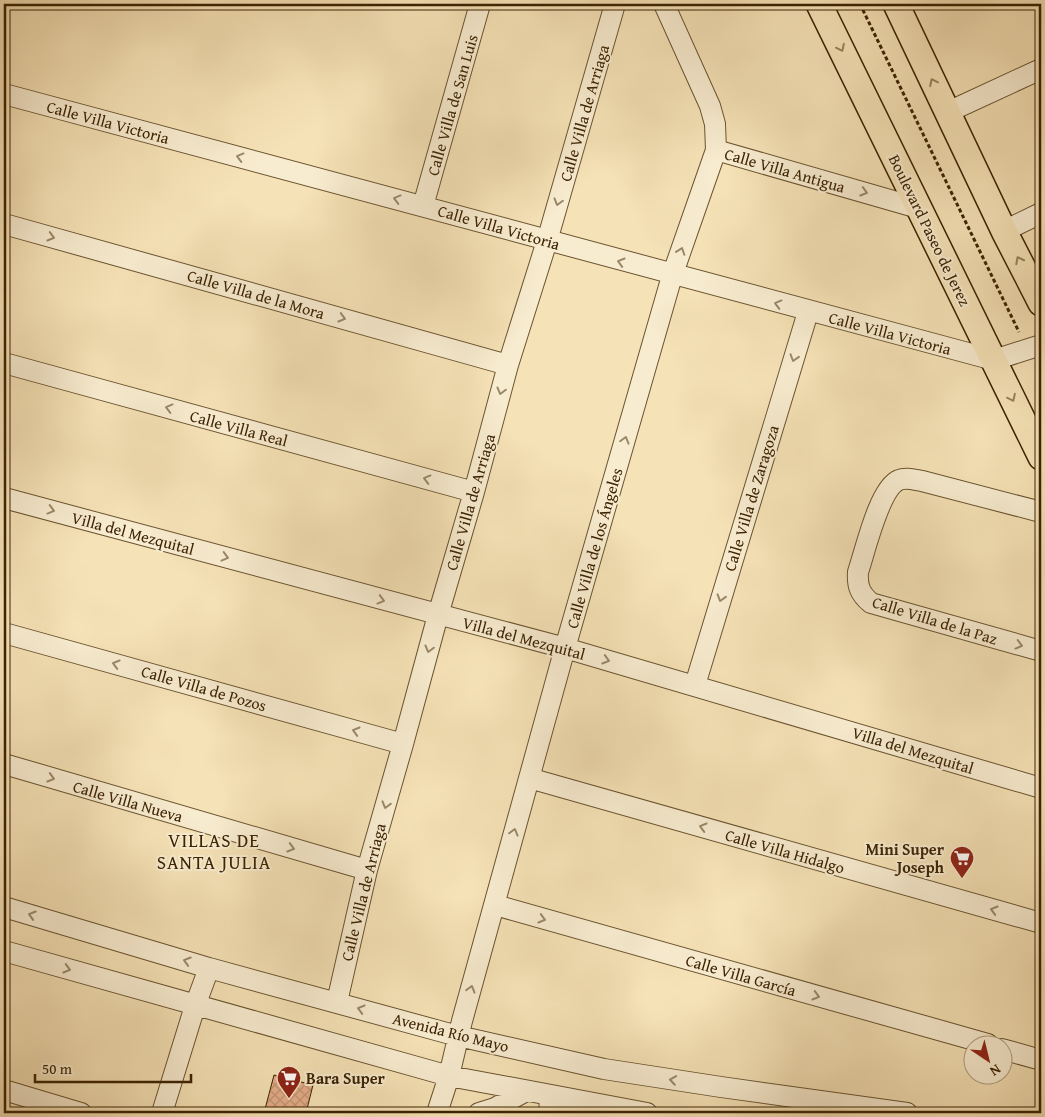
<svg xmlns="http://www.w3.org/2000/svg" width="1045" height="1117" viewBox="0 0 1045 1117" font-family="'Gentium Book Plus',serif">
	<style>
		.building { fill: url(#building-cross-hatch); stroke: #3c2302 }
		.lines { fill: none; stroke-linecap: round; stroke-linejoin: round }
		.minor-casing { stroke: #6a532f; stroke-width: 22 }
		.major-casing { stroke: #3c2302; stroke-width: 28 }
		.path { stroke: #3c2302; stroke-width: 3; stroke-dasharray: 4 2.5; stroke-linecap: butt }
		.minor { stroke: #f8ecd0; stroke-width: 20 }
		.major { stroke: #f5e2b6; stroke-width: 25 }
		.oneway { stroke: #98825c }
		.oneway2 { stroke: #9a8869 }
		.labels { text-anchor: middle; stroke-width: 4; stroke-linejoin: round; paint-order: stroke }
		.street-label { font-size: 16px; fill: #3c2302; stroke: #f8ecd0 }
		.poi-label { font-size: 16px; font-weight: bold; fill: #3c2302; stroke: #f8ecd0; text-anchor: end }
		.quarter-label { font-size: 19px; letter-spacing: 1px; fill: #3c2302; stroke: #f8ecd0 }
	</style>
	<defs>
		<pattern id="building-cross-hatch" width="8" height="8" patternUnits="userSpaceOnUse" patternTransform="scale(1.25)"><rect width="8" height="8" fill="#e3ae8a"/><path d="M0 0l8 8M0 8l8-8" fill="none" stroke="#c49575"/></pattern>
	</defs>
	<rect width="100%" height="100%" fill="#f5e2b6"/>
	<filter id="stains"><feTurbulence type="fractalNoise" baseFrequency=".004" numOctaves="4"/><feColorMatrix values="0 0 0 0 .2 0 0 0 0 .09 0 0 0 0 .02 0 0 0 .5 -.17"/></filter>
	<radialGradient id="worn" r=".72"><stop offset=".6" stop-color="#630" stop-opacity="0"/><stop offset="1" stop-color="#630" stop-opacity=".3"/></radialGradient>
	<path class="building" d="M274,1075l39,10 -7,28h-42z"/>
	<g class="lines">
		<defs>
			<path id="minor" d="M4,94c330,88 659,180 990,266l47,-15
				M948,112l93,-43
				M716,150l202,58
				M423,206l57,-202
				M4,224l504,141
				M1004,231l37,-18
				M4,363l470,129
				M4,498l561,150 476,140
				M1041,512l-119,-31c-7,-1 -16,-4 -23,-1 -20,8 -34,72 -41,92 -1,14 2,22 13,31l170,48
				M4,633l399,111
				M695,685l113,-373
				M4,764l363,106
				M529,778l512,145
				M495,905l493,139
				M4,907l205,61 245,67 150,34 117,18 186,26
				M4,951l445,125 198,37
				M337,1002l30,-132 36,-126 35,-129 36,-123 34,-127 39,-124 68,-237
				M1002,1049l39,11
				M4,1090l77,23
				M549,1095l1,18
				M162,1113l33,-107 14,-38
				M437,1113l12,-37 13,-55 103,-373 107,-372 44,-126 -1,-26 -5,-18 -46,-102
				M479,1113l16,-5 31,-17"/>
			<path id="major" d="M819,4l222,453
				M896,4l108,227 37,72"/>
		</defs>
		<use href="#minor" class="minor-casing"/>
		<use href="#major" class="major-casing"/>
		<path class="path" d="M860,4l159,328
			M1036,367l5,11"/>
		<use href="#minor" class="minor"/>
		<use href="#major" class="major"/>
	</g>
	<defs><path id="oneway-chevron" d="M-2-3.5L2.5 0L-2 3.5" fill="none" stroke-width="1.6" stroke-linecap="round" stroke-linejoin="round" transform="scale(1.25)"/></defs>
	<g class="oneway">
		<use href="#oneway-chevron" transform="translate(841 48) rotate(64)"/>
		<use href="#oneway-chevron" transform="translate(933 82) rotate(-116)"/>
		<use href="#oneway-chevron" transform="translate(1019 260) rotate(-117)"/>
		<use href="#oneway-chevron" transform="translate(1012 398) rotate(64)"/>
	</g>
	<g class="oneway2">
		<use href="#oneway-chevron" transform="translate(240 157) rotate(-165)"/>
		<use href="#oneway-chevron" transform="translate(864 192) rotate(16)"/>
		<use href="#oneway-chevron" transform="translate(397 199) rotate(-165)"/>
		<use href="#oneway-chevron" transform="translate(558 202) rotate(106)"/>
		<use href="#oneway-chevron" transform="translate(51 237) rotate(16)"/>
		<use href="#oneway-chevron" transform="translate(681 251) rotate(-71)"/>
		<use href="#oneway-chevron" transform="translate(621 262) rotate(-164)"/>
		<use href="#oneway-chevron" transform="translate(778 304) rotate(-165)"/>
		<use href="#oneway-chevron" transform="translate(342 318) rotate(16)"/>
		<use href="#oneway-chevron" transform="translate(794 358) rotate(107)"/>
		<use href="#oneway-chevron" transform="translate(501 391) rotate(105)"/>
		<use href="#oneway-chevron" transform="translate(169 408) rotate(-165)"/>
		<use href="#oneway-chevron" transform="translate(625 440) rotate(-74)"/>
		<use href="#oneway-chevron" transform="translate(427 479) rotate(-165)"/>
		<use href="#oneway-chevron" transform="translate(51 510) rotate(15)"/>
		<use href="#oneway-chevron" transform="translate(225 557) rotate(15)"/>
		<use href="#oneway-chevron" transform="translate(721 598) rotate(107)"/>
		<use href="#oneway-chevron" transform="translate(381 600) rotate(15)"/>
		<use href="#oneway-chevron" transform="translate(1019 645) rotate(15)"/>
		<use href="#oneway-chevron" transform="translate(429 649) rotate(105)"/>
		<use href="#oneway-chevron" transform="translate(606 660) rotate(16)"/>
		<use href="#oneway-chevron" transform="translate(116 664) rotate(-164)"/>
		<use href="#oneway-chevron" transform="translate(356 731) rotate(-164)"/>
		<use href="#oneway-chevron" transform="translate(51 778) rotate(16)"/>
		<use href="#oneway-chevron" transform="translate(386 805) rotate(106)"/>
		<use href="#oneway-chevron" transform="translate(703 827) rotate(-164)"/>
		<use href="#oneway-chevron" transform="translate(514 832) rotate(-75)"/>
		<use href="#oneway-chevron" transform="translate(291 848) rotate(16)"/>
		<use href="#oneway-chevron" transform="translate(994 910) rotate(-164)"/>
		<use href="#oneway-chevron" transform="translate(32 915) rotate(-163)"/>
		<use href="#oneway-chevron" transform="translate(542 919) rotate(16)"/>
		<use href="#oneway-chevron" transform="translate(187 961) rotate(-163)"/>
		<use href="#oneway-chevron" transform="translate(67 969) rotate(16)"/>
		<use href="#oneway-chevron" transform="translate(471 989) rotate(-74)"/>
		<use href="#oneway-chevron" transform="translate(816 996) rotate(16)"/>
		<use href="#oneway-chevron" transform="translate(361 1009) rotate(-164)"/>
		<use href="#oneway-chevron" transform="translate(673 1080) rotate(-171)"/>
	</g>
	<defs>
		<symbol id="supermarket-pin" viewBox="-11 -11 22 30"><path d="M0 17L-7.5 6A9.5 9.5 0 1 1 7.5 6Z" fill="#8f2418" stroke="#f8ecd0"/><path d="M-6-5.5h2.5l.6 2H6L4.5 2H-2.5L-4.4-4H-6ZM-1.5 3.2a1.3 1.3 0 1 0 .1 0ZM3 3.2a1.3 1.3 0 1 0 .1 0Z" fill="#fff"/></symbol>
	</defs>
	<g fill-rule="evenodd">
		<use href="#supermarket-pin" x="948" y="844" width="28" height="38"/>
		<use href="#supermarket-pin" x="275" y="1064" width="28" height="38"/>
	</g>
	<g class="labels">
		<g class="street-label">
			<text transform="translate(452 105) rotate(-74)" y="6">Calle Villa de San Luis</text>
			<text transform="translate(584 113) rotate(-74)" y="6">Calle Villa de Arriaga</text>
			<text transform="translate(108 122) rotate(15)" y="6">Calle Villa Victoria</text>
			<text transform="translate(785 170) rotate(16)" y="6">Calle Villa Antigua</text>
			<text transform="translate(499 227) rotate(16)" y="6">Calle Villa Victoria</text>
			<text transform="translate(930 230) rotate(64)" y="6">Boulevard Paseo de Jerez</text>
			<text transform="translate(256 294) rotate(16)" y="6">Calle Villa de la Mora</text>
			<text transform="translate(890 333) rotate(15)" y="6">Calle Villa Victoria</text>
			<text transform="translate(239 428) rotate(15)" y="6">Calle Villa Real</text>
			<text transform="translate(751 498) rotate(-73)" y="6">Calle Villa de Zaragoza</text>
			<text transform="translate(470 502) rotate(-74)" y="6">Calle Villa de Arriaga</text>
			<text transform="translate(133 533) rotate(15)" y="6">Villa del Mezquital</text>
			<text transform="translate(594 548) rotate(-74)" y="6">Calle Villa de los Ángeles</text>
			<text transform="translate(935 620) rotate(17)" y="6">Calle Villa de la Paz</text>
			<text transform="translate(524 638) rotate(15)" y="6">Villa del Mezquital</text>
			<text transform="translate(204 688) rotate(16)" y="6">Calle Villa de Pozos</text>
			<text transform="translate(913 750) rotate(17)" y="6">Villa del Mezquital</text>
			<text transform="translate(128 801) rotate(16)" y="6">Calle Villa Nueva</text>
			<text transform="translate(785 851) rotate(16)" y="6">Calle Villa Hidalgo</text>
			<text transform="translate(363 892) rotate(-76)" y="6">Calle Villa de Arriaga</text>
			<text transform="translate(741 975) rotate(16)" y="6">Calle Villa García</text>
			<text transform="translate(451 1032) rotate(14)" y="6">Avenida Río Mayo</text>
		</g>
		<g class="poi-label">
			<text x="944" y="855">Mini Super<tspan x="944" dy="18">Joseph</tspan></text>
			<text x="306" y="1084" text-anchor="start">Bara Super</text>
		</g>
		<g class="quarter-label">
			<text x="214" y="847">VILLAS DE<tspan x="214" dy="22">SANTA JULIA</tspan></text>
		</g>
	</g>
	<rect width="1045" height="1117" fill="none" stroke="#f5e2b6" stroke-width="20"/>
	<rect x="5" y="5" width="1035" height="1107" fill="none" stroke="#3c2302" stroke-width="2.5"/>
	<rect x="10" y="10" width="1025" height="1097" fill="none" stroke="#3c2302"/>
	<g transform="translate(988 1060) rotate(145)"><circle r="24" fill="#f8ecd0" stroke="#ad9c7e"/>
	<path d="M0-4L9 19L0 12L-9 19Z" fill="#8f2418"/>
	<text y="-8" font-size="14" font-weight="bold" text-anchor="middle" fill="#3c2302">N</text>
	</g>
	<path d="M35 1074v8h156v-8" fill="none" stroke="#3c2302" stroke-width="2.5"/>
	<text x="42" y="1074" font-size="15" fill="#3c2302" stroke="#f8ecd0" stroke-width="4" paint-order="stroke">50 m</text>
	<rect width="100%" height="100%" filter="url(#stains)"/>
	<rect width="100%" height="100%" fill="url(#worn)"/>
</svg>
